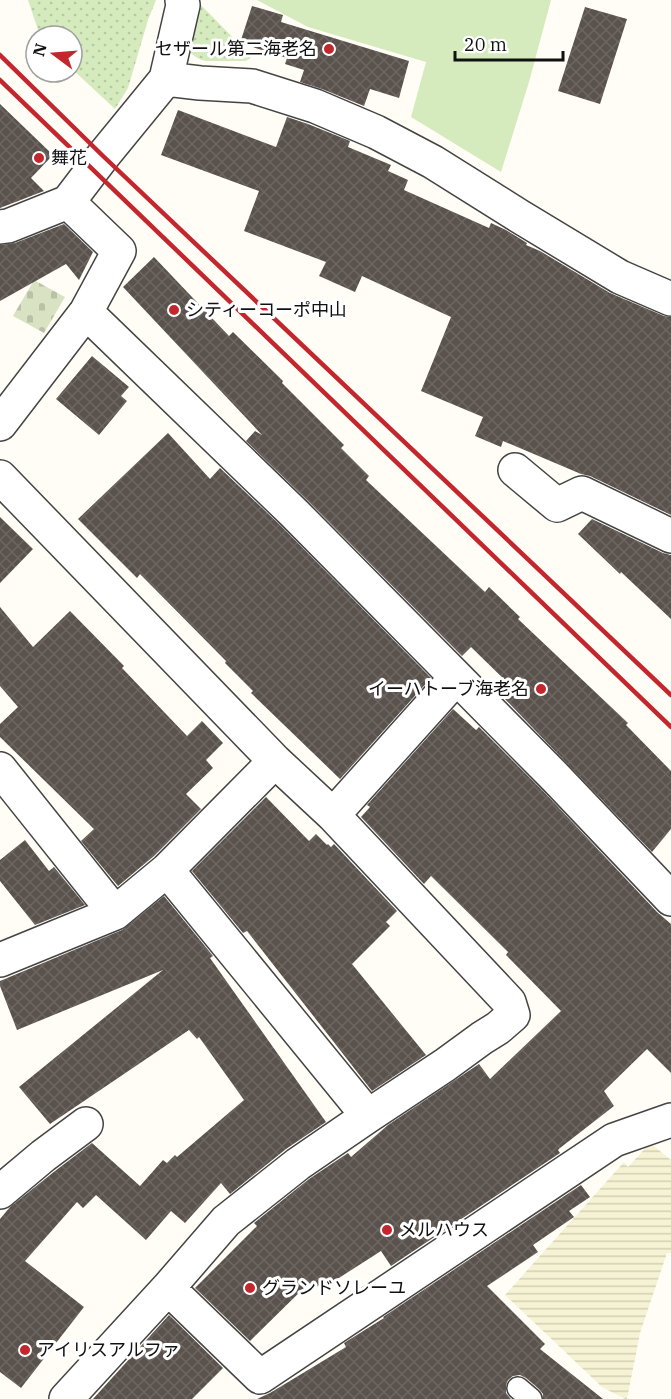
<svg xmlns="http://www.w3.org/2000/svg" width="671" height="1399" viewBox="0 0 671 1399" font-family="'IBM Plex Serif','Noto Sans JP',serif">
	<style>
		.farmland { fill: url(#farmland-rules) }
		.grass { fill: url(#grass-dots) }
		.cemetery { fill: url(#cemetery-stones) }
		.park { fill: #d5ebbd }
		.building { fill: url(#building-cross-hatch) }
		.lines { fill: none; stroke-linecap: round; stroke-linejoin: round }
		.service-casing { stroke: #444; stroke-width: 24 }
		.minor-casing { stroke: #444; stroke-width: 36 }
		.service { stroke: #fff; stroke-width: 21 }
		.minor { stroke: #fff; stroke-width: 33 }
		.rail { stroke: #c4262e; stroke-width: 4.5 }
		.poi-dot { fill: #c4262e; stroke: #fff; stroke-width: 2 }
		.labels { text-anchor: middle; stroke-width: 6; stroke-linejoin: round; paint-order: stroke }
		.poi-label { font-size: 18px; fill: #111; stroke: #fff; text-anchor: start }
	</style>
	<defs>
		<pattern id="farmland-rules" width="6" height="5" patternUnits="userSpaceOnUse" patternTransform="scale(1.5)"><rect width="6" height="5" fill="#f6f3d4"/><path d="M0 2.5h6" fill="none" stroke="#d2cfb5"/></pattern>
		<pattern id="grass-dots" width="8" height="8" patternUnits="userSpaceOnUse" patternTransform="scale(1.5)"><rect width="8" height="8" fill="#d5ebbd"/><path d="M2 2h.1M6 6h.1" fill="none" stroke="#b6c8a1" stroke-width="1.8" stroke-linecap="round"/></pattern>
		<pattern id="cemetery-stones" width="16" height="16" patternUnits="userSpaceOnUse" patternTransform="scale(1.5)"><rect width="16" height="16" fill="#d9e3c4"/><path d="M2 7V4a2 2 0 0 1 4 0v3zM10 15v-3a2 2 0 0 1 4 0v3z" fill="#b9c2a7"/></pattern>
		<pattern id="building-cross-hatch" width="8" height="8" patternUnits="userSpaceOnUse" patternTransform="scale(1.5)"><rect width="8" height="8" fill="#5a524d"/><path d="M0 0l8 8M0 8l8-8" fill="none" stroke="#6d6662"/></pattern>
	</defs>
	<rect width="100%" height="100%" fill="#fffdf5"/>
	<path class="farmland" d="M650,1143l21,17v93h-4l-27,80 -13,66h-2l-23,-12 -97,-92 119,-133 4,5z"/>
	<path class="grass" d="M28,0h128l-8,20 -20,68 -13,21 -43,-40v-33h-32z
		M197,1l55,56 -6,4h-40c-9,-2 -13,-6 -19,-12z"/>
	<path class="cemetery" d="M34,280l31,17 -21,36 -31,-17z"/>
	<path class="park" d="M257,0h294l-22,82 -28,90 -90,-55 15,-55 -118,-35z"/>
	<path class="building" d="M252,6l31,9 -2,7 128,39 -10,37 -29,-9 -6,17 -42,-17 -22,-7 4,-12 -19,-6 2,-6 -47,-15z
		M585,7l42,12 -27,85 -42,-13z
		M0,104l53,51 -22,23 13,13 -44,17z
		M178,110l98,37 11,-30 21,7 42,17 -2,6 43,18 -3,6 20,9 -4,10 85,38 2,-5 15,7 21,13 -1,2 14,6 70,42 54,23 7,1v198l-81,-39 -9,-2 -78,-33 -2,6 -26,-11 8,-19 -62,-26 30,-74 -89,-41 -7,16 -36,-16 7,-14 -82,-31 15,-40 -98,-36z
		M64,224l29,28 -14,28 -13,-16 -66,37v-56l15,-2z
		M154,257l75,79 4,-4 50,49 -1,2 62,62 -3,3 28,28 -3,4 119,112 4,-5 31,30 -2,2 110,104 -2,2 45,46v58l-19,23 -147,-153 9,-10 -43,-42 -9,9 -156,-157 -60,-58 9,-10 7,4 -139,-148z
		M92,356l37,31 -8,9 6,5 -28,34 -43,-36z
		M168,433l42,46 10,-11 60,57 151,153 -91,101 -89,-86 2,-2 -28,-28 1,-2 -86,-87 -3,4 -59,-59z
		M0,517l33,32 -33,34z
		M592,519l71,34 8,2v64l-50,-47 -1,2 -42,-40z
		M0,607l33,40 37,-36 54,55 -2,2 65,68 15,-15 21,22 -17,17 7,8 -27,26 15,15 -47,47 -36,30 -37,-45 13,-12 -94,-92v-13l18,-17 -18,-21z
		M453,709l23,21 3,-3 64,64 114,121 14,12v149l-24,-24 -43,42 10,15 -54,42 -2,2 2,3 -169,113 -10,-15 -53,34 -2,-4 -13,8 -4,-6 -59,58 -55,-53 62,-62 -3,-3 55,-44 39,-26 3,4 37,-32 91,-61 11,15 71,-68 -55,-56 2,-3 -77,-76 -7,8 -63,-67 9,-10 -3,-2z
		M266,797l43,44 7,-7 11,11 1,-1 3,3 3,-3 63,67 -11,11 4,4 -38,38 74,91 -54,36 -125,-160 -4,2 -51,-62z
		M25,840l24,31 5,-4 31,38 -50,20 -35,-44v-21z
		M164,896l49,60 -3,2 116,164 -40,27 -56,45 -9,-11 -36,40 -14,-12 -25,29 -50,-45 -13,13 -6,-6 -52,59 59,46 -63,81 -21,-16v-153l10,-12 45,-36 37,-28 48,43 23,-26 4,3 8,-8 2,2 67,-57 -45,-63 -2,2 -8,-9 -139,94 -31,-37 144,-117 -146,60 -17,-44v-5l122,-51z
		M581,1185l9,12 -21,14 5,6 -41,28 5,7 -51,34 58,58 -5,5 63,50h-60v-5l-4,-5 -13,-11 -6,-3 -7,1 -5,4 -2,5v8l5,6h-254l13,-6 76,-46 -2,-4 40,-25 -1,-1z
		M169,1315l54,53 -31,31h-99z"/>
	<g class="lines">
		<defs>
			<path id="service" d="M518,1388l13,11"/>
			<path id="minor" d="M166,79l34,4 52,3 63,20 61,26 57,30 86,54 101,61 51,22
				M0,227l8,-1 60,-24 35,-46 63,-77 17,-74 -1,-5
				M86,312l207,200 263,266 115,121
				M0,424l86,-112 33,-61 -51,-49
				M515,470l42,35 25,-12 89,43
				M0,477l275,284 58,54 176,187 4,13 -15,13 -16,10 -37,27 -77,51 -70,48 -72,57 -58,67 -102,111
				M0,769l115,144
				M333,815l123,-137
				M167,870l201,246
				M0,960l115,-47 52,-43 108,-109
				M0,1192l43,-36 43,-32
				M168,1288l92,89 354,-237 57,-20"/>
		</defs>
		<use href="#service" class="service-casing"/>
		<use href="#minor" class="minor-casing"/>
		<use href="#service" class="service"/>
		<use href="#minor" class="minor"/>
		<path class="rail" d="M0,55l103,101 568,539
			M0,80l671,647"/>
	</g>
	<g class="poi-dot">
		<circle cx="329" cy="49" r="6"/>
		<circle cx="39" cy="158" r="6"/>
		<circle cx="174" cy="310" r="6"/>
		<circle cx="541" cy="689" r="6"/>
		<circle cx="387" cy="1230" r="6"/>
		<circle cx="250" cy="1288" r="6"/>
		<circle cx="25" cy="1350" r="6"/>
	</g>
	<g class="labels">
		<g class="poi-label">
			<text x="317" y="55" text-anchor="end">セザール第二海老名</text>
			<text x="51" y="164">舞花</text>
			<text x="186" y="316">シティーコーポ中山</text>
			<text x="529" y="695" text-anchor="end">イーハトーブ海老名</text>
			<text x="399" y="1236">メルハウス</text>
			<text x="262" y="1294">グランドソレーユ</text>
			<text x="37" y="1356">アイリスアルファ</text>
		</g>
	</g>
	<g transform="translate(54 54) rotate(286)"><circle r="28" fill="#ffffff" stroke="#a0a0a0" stroke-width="1.5"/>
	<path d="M0-4.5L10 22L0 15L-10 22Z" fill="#c4262e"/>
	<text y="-9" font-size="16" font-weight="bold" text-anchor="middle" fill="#111111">N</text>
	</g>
	<path d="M455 51v9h108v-9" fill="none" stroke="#111111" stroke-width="3"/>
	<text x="464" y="51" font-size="18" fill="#111111" stroke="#ffffff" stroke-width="4.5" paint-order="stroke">20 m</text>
</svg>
